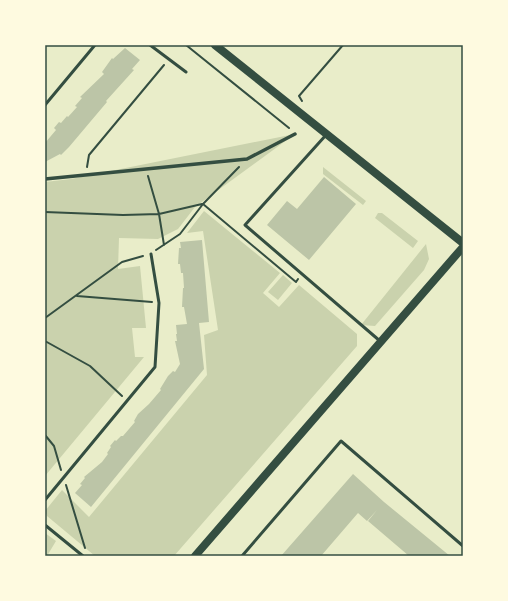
<svg xmlns="http://www.w3.org/2000/svg" width="508" height="601" viewBox="0 0 508 601" font-family="'Nunito Sans',sans-serif">
	<style>
		.green { fill: #cad2ad }
		.building { fill: #bcc5a7 }
		.lines { fill: none; stroke-linecap: round; stroke-linejoin: round }
		.path { stroke: #344e41; stroke-width: 2 }
		.service { stroke: #344e41; stroke-width: 3 }
		.pedestrian { stroke: #344e41; stroke-width: 3.5 }
		.secondary { stroke: #344e41; stroke-width: 8 }
		.neatline { fill: none; stroke: #344e41; stroke-width: 1.5 }
	</style>
	<rect width="100%" height="100%" fill="#e9edc9"/>
	<path class="green" d="M295,134l-100,73 -17,22 -20,10 -39,-1 -1,31 22,-3 6,62h-14l3,29h9l-99,119v-294l26,-3z
		M323,167l43,34 -3,4 -40,-31z
		M204,211l76,62 -17,20 16,14 20,-22 58,49v12l-183,210h-79l-48,-40 -2,-5 17,-21 27,27 118,-142 -3,-40 14,-5 -15,-99 -16,2z
		M378,213h4l36,28 -5,7 -38,-30z
		M426,244l3,15 -5,11 -49,56 -14,-1z
		M283,275l9,8 -14,17 -10,-8z
		M45,533l11,8 -9,15h-2z"/>
	<path class="building" d="M125,48l15,12 -8,9 2,1 -28,31 1,1 -38,45 -8,8 -1,-1 -15,8v-19l11,-13 -2,-2 5,-6 2,1 6,-7 1,1 9,-10 -2,-1 7,-8 -2,-1 24,-23 -2,-2 10,-14 1,1z
		M324,177l32,27 -47,56 -42,-35 20,-24 10,8z
		M202,240l7,82 -10,1 5,46 -113,138 -16,-14 7,-8 -2,-1 5,-6 -1,-1 18,-15 6,-8 -1,-1 4,-6 -1,-1 5,-6 1,1 5,-5h2l12,-14 -1,-1 4,-7 11,-10 12,-14 -1,-1 8,-13 5,-5 2,1 5,-8 -5,-23h2l-1,-7h1l-1,-9 11,-1 -3,-17h-2l1,-19h1l-1,-15h-2l-1,-9h-2l1,-16h2l-1,-6z
		M353,474l31,28 66,54h-41l-41,-35 9,-11 -10,11 -9,-8 -37,43h-40z"/>
	<g class="lines">
		<path class="path" d="M186,45l103,83
			M302,101l-3,-5 44,-51
			M87,167l2,-12 75,-90
			M148,176l11,38 5,31
			M203,204l93,78 2,-3
			M45,212l78,3 36,-1 43,-10
			M156,250l24,-16 23,-30 36,-37
			M77,296l75,6
			M45,318l77,-56 21,-6
			M45,341l45,25 32,30
			M45,435l9,11 7,24
			M66,485l19,63"/>
		<path class="service" d="M150,45l36,27
			M45,105l50,-60
			M326,135l-81,90 135,116
			M45,500l110,-133 4,-64 -8,-49
			M45,525l38,31
			M242,556l99,-115 122,105"/>
		<path class="pedestrian" d="M45,179l202,-20 48,-25"/>
		<path class="secondary" d="M215,45l248,198
			M195,556l268,-309"/>
	</g>
	<rect width="508" height="601" fill="none" stroke="#fefae0" stroke-width="92"/>
	<rect x="46" y="46" width="416" height="509" class="neatline"/>
</svg>
